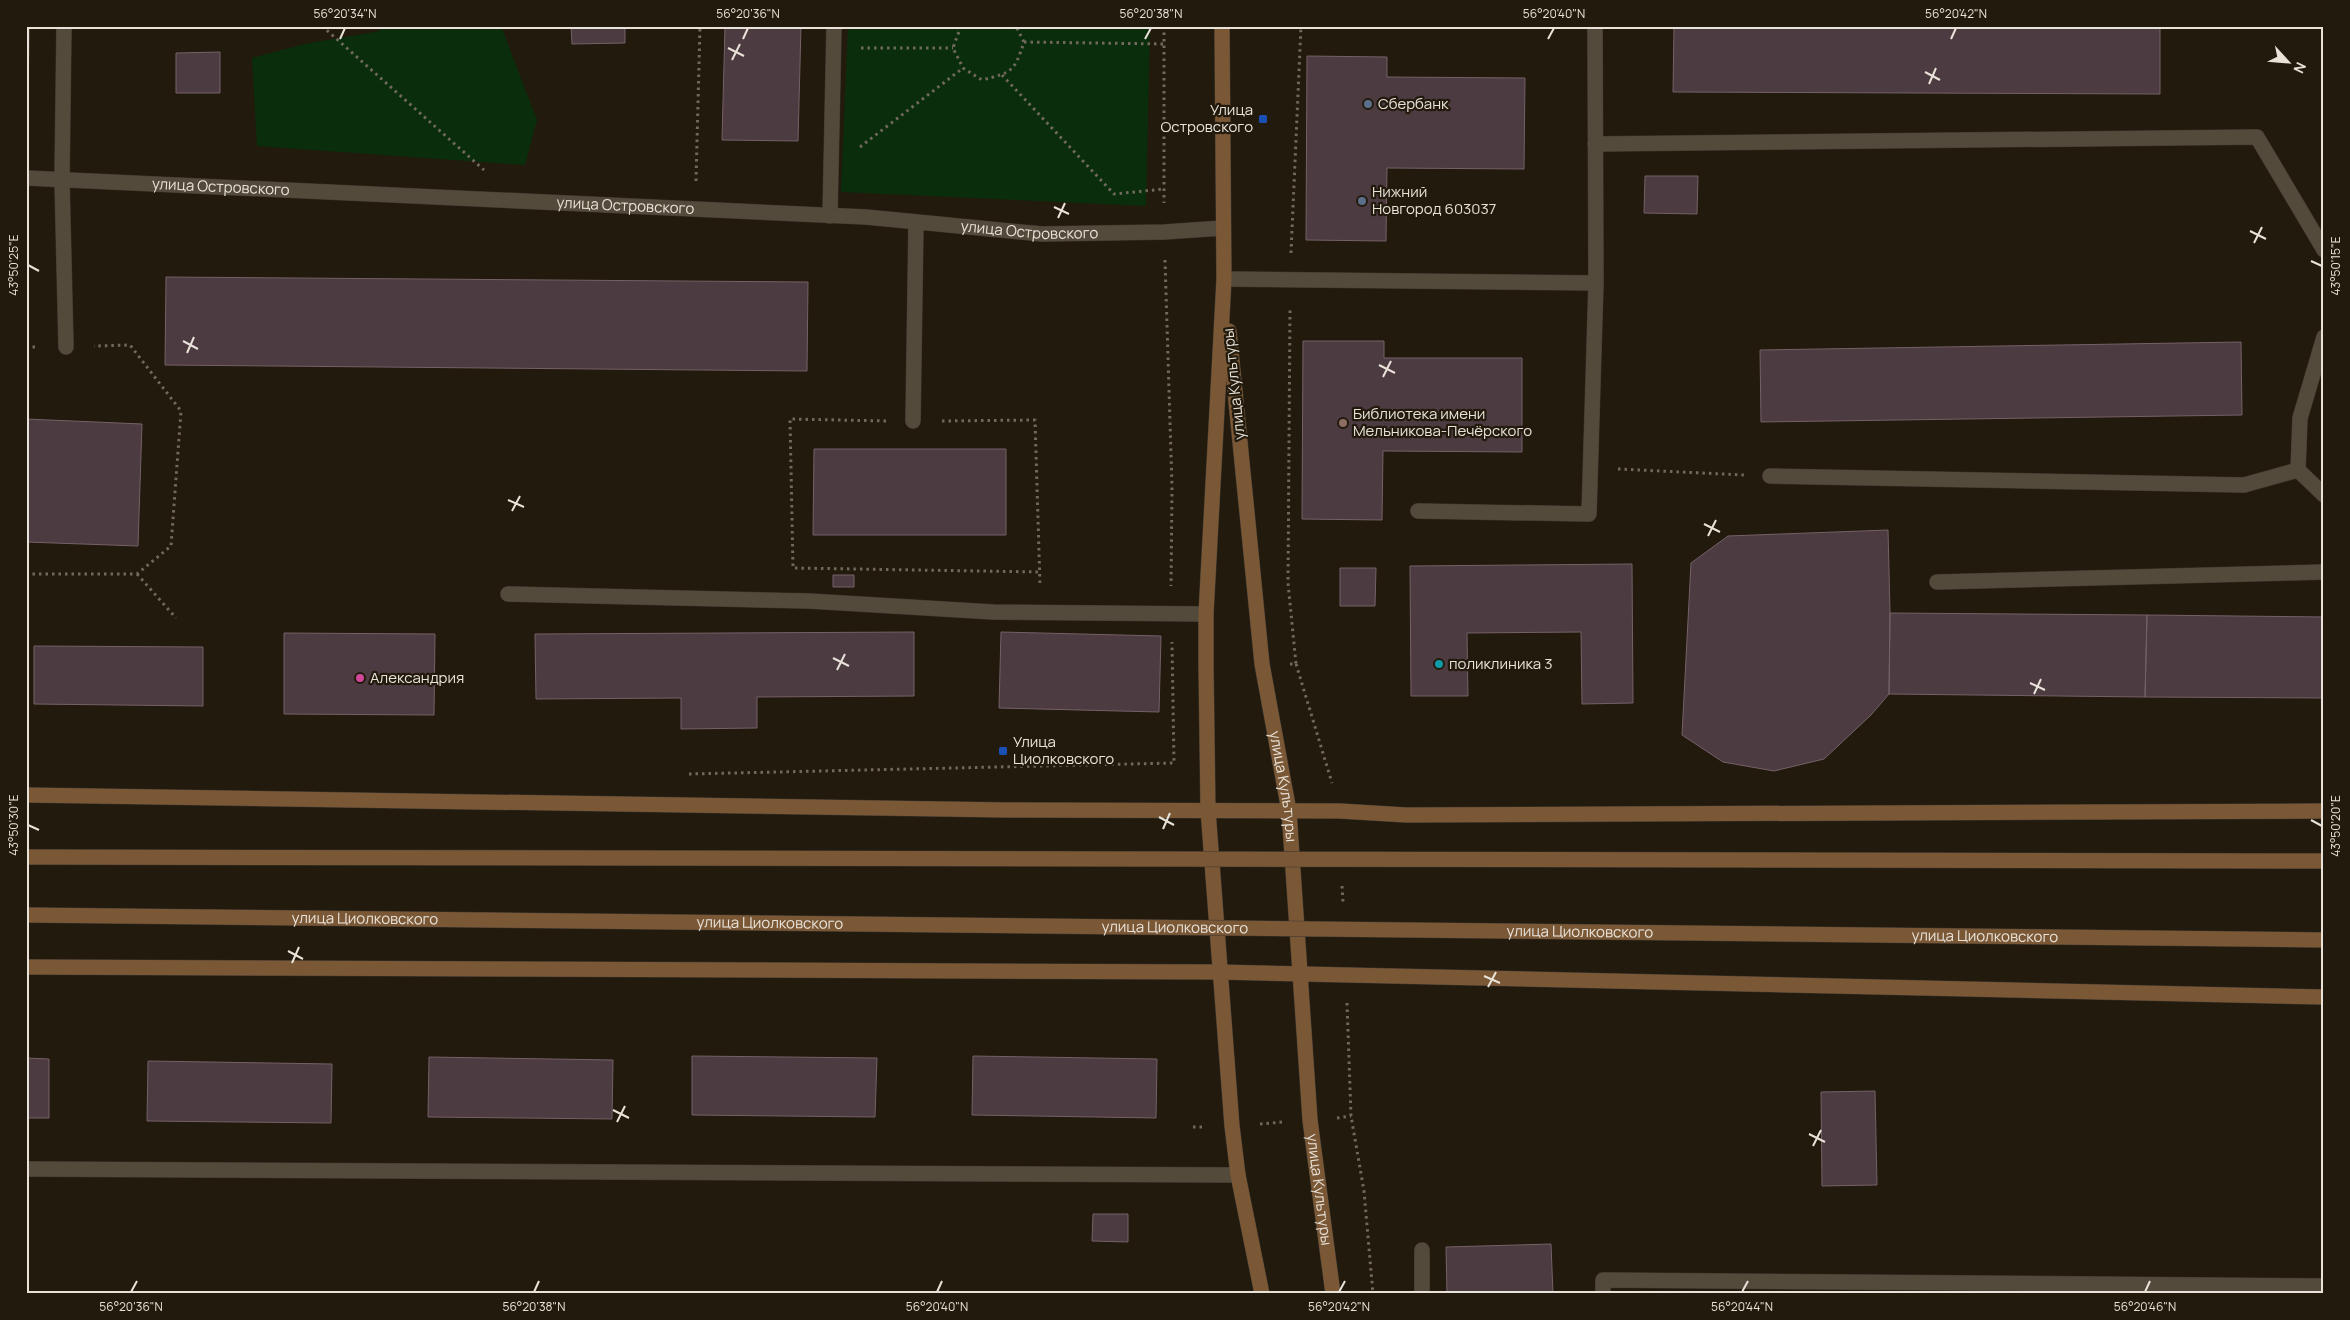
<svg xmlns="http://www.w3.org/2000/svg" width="2350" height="1320" viewBox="0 0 2350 1320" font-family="Manrope,sans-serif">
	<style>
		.green { fill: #0a2e0c }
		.building { fill: #4d3b42; stroke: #756168 }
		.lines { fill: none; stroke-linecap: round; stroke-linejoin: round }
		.lane-casing { stroke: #3c3630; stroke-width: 16 }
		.street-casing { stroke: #3c3630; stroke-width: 16 }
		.secondary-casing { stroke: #3c3630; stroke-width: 16 }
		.path { stroke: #71695d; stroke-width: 3; stroke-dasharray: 2.5 4; stroke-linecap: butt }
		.lane { stroke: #534a3b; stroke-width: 15 }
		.street { stroke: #534a3b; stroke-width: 15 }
		.secondary { stroke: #7a5836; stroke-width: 15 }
		.secondary-bridge-casing { stroke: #3c3630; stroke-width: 16; stroke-linecap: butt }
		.secondary-bridge { stroke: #7a5836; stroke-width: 15 }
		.ticks { fill: none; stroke: #e8e2d9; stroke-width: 2 }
		.service-dot { fill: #5c6f8a; stroke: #221a0c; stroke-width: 2 }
		.transit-dot { fill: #1a4fb4; stroke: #221a0c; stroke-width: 2 }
		.education-dot { fill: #8d6e63; stroke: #221a0c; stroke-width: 2 }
		.culture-dot { fill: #0f9aa8; stroke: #221a0c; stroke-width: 2 }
		.hotel-dot { fill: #d1479c; stroke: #221a0c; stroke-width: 2 }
		.labels { text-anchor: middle; stroke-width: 4.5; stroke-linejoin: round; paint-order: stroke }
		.poi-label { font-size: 15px; fill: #e8e2d9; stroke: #221a0c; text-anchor: start }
		.street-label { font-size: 15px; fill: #e8e2d9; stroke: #221a0c }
		.neatline { fill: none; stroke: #e8e2d9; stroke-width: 2 }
		.ticks-label { font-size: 12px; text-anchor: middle; fill: #e8e2d9 }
	</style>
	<rect width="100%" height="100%" fill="#221a0c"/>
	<path class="green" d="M390,26h111l36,94 -12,45 -268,-19 -5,-88 52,-14 71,-12z
		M848,26h302l-4,180 -305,-14z"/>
	<path class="building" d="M26,26h3l-1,86h-2z
		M571,26h54v17l-53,1z
		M725,26h76l-3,115 -76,-1z
		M1674,26h486v68l-487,-2z
		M220,52v41h-44v-40z
		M1307,56l80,1v20l138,1 -1,91 -137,-1 -1,73 -80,-1z
		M1645,176h53l-1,38 -53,-1z
		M166,277l642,5 -1,89 -642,-6z
		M1303,341h81v17h138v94l-139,-1 -1,69 -80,-1z
		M2241,342l1,73 -481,7 -1,-72z
		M26,419l116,5 -4,122 -112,-4z
		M814,449h192v86h-193z
		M1888,530l2,83 -1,81 -18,21 -47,44 -50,12 -51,-9 -41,-27 9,-172 37,-27z
		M1632,564l1,139 -51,1 -1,-72 -114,1 1,63h-57l-1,-130z
		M1340,568h36l-1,38h-35z
		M833,575h21v12h-21z
		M1890,613l257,2 -2,82 -256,-3z
		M2147,615l177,2v81l-179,-1z
		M914,632v64l-157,1v31l-76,1v-31l-145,1 -1,-65z
		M1001,632l160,4 -2,76 -160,-4z
		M284,633l151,1 -1,81 -150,-1z
		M34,646l169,1v59l-169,-2z
		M692,1056l185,2 -2,59 -183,-2z
		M973,1056l184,3 -1,59 -184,-3z
		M429,1057l184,3 -1,59 -184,-2z
		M26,1058l23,1v59h-23z
		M148,1061l184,3 -1,59 -184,-2z
		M1875,1091l2,94 -55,1 -1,-94z
		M1093,1214h35v28l-36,-1z
		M1551,1244l2,50h-106l-1,-47z"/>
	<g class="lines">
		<defs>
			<path id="lane" d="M64,26l-2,154 4,167
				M1595,144l662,-7 67,113
				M830,216l4,-190
				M1224,279l372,4 -1,-257
				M2324,337l-24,81 -2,52 26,25
				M913,421l3,-198
				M1770,476l474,9 54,-15
				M1418,511l171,3 7,-231
				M1937,582l387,-10
				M508,594l301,7 184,11 213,2
				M26,1169l1212,6
				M1422,1294v-44
				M1603,1294v-14l721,6"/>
			<g id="street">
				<path id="s1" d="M26,178l840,39 176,17 122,-2 59,-4"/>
			</g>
			<g id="secondary">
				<path d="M1222,26l2,253 -18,335v51l2,145 24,316 6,49 24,119"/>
				<path id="s2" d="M1229,331l33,333 27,147 21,309 23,174"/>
				<path d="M26,795l982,15 332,1 66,4 918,-4"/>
				<path d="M26,967l1193,5 1105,25"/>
			</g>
		</defs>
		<use href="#lane" class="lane-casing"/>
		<use href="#street" class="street-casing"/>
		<use href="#secondary" class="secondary-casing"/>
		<path class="path" d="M322,26l162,144
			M961,26l-8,22 10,20 19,12c31,-8 32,-8 42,-38l-8,-16
			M1164,26v177
			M1024,42l140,2
			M861,48h92
			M1002,75l112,119 50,-5
			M860,147l103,-79
			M696,181l4,-155
			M1291,253l10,-227
			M1165,260l7,227 -1,99
			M26,347h12
			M886,421l-96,-2 3,149 247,4
			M942,421l93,-1 5,165
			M1618,469l126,6
			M26,574h111l34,-28 10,-135 -51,-66 -36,1
			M137,574l39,44
			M1290,664h6l-8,-81 2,-276
			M1296,664l36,119
			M689,774l485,-11 -2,-121
			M1342,886l1,16
			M1347,1003l4,113 13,75 9,103
			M1337,1118l14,-2
			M1260,1124l23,-2
			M1193,1127h11"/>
		<use href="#lane" class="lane"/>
		<use href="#street" class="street"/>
		<use href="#secondary" class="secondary"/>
		<defs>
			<g id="secondary-bridge">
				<path d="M26,857l2298,4"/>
				<path id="s3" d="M26,915l2298,25"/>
			</g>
		</defs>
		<use href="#secondary-bridge" class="secondary-bridge-casing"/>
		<use href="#secondary-bridge" class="secondary-bridge"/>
	</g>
	<path class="ticks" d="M340,39l5,-11M743,39l5,-11M1145,39l6,-11M1548,39l6,-11M1951,39l5,-11M728,48l16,8M732,60l8,-16M1925,72l15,8M1929,84l7,-16M1054,207l15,7M1058,218l7,-15M2250,231l16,8M2254,243l8,-16M2311,261l11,5M28,265l11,6M183,341l15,8M187,353l7,-16M1379,365l16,8M1383,377l8,-16M508,500l16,7M512,511l8,-15M1704,524l16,8M1708,536l8,-16M833,658l16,8M837,670l8,-16M2030,683l15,7M2034,694l7,-15M1159,817l15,8M2311,820l11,6M28,825l11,5M1163,829l7,-16M288,951l15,8M292,963l7,-16M1484,976l16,7M1488,987l8,-15M613,1110l16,8M617,1122l8,-16M1809,1134l16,8M1813,1146l8,-16M131,1292l6,-11M534,1292l5,-11M937,1292l5,-11M1339,1292l6,-11M1742,1292l6,-11M2145,1292l5,-11"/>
	<g class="service-dot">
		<circle cx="1368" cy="104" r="5"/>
		<circle cx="1362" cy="201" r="5"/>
	</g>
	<g class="transit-dot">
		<rect x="1258" y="114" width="10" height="10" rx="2.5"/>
		<rect x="998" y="746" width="10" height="10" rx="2.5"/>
	</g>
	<circle class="education-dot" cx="1343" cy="423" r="5"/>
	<circle class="culture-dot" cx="1439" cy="664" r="5"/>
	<circle class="hotel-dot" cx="360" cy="678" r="5"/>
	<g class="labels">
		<g class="poi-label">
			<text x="1378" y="109">Сбербанк</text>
			<text x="1253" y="115" text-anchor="end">Улица<tspan x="1253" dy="17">Островского</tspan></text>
			<text x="1372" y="197">Нижний<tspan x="1372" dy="17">Новгород 603037</tspan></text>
			<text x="1353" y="419">Библиотека имени<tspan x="1353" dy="17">Мельникова-Печёрского</tspan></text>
			<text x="1449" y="669">поликлиника 3</text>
			<text x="370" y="683">Александрия</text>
			<text x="1013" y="747">Улица<tspan x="1013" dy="17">Циолковского</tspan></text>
		</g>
		<g class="street-label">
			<text dy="5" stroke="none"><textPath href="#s1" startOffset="195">улица Островского</textPath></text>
			<text dy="5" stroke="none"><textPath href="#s1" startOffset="600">улица Островского</textPath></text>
			<text dy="5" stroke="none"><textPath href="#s1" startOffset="1005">улица Островского</textPath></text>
			<text transform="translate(1234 384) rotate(-96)" y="5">улица Культуры</text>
			<text dy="5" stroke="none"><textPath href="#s2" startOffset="459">улица Культуры</textPath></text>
			<text dy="5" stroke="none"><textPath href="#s3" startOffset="339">улица Циолковского</textPath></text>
			<text dy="5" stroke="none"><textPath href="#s3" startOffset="744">улица Циолковского</textPath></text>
			<text dy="5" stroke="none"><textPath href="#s3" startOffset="1149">улица Циолковского</textPath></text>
			<text dy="5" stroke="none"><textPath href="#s3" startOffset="1554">улица Циолковского</textPath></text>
			<text dy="5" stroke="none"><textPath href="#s3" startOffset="1959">улица Циолковского</textPath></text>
			<text dy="5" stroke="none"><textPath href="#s2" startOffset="864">улица Культуры</textPath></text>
		</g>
	</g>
	<rect width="2350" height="1320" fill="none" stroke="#221a0c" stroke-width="55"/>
	<g transform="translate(2288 62) rotate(116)" stroke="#221a0c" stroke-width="4" paint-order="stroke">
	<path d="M0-4L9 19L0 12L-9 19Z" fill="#e8e2d9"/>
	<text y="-8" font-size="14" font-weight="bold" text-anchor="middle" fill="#e8e2d9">N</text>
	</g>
	<rect x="28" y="28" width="2294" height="1264" class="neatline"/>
	<g class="ticks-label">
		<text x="345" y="18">56°20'34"N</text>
		<text x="748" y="18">56°20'36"N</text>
		<text x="1151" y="18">56°20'38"N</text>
		<text x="1554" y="18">56°20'40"N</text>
		<text x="1956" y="18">56°20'42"N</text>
		<text transform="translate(14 265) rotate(-90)" y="4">43°50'25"E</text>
		<text transform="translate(2336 266) rotate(-90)" y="4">43°50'15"E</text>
		<text transform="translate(14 825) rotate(-90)" y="4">43°50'30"E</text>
		<text transform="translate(2336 826) rotate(-90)" y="4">43°50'20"E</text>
		<text x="131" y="1311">56°20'36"N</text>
		<text x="534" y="1311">56°20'38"N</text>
		<text x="937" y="1311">56°20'40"N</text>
		<text x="1339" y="1311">56°20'42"N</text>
		<text x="1742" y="1311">56°20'44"N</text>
		<text x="2145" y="1311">56°20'46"N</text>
	</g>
</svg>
